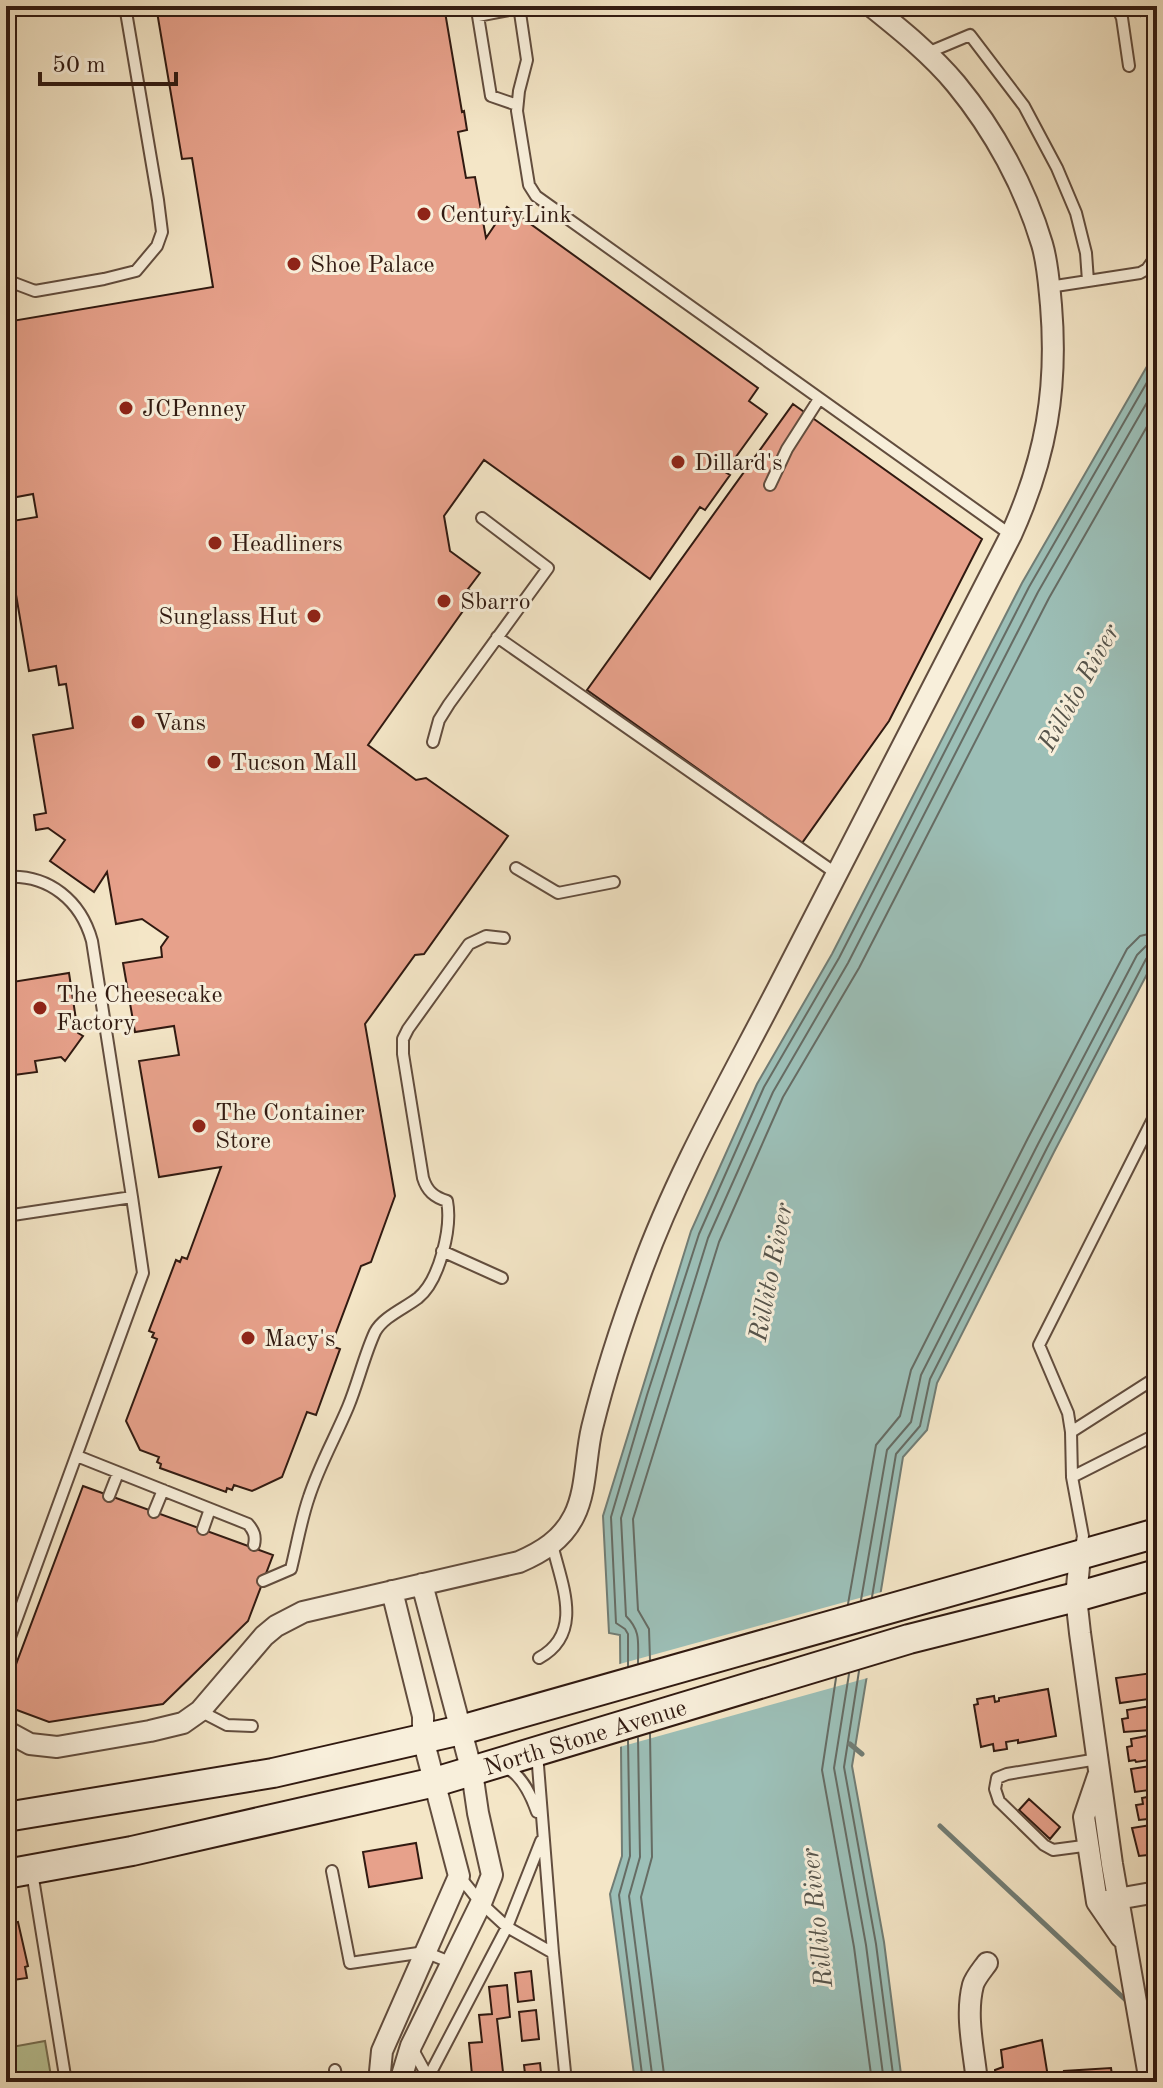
<svg xmlns="http://www.w3.org/2000/svg" width="1163" height="2088" viewBox="0 0 1163 2088" font-family="'Old Standard TT',serif">
	<style>
		.green { fill: #bac597; stroke: #767054; stroke-width: 2 }
		.water { fill: #9cbfb7; stroke: #717d75; stroke-width: 2 }
		.pier { fill: #f4e6c7 }
		.lines { fill: none; stroke-linecap: round; stroke-linejoin: round }
		.shore { stroke: #666c64; stroke-width: 2 }
		.stream { stroke: #717d75; stroke-width: 5 }
		.building { fill: #e7a18b; stroke: #311a11; stroke-width: 2 }
		.lane-casing { stroke: #624d3e; stroke-width: 14 }
		.street-casing { stroke: #624d3e; stroke-width: 24 }
		.secondary-casing { stroke: #311a11; stroke-width: 32 }
		.lane { stroke: #f8efdb; stroke-width: 10 }
		.street { stroke: #f8efdb; stroke-width: 20 }
		.secondary { stroke: #f8efdb; stroke-width: 28 }
		.poi-dot { fill: #8f2418; stroke: #f8efdb; stroke-width: 3 }
		.labels { text-anchor: middle; stroke-width: 6; stroke-linejoin: round; paint-order: stroke }
		.poi-label { font-size: 24px; fill: #311a11; stroke: #f8efdb; text-anchor: start }
		.street-label { font-size: 24px; fill: #311a11; stroke: #f8efdb }
		.water-label { font-size: 26px; font-style: italic; fill: #56544b; stroke: #f8efdb }
	</style>
	<rect width="100%" height="100%" fill="#f4e6c7"/>
	<filter id="stains"><feTurbulence type="fractalNoise" baseFrequency=".0025" numOctaves="4"/><feColorMatrix values="0 0 0 0 .2 0 0 0 0 .09 0 0 0 0 .02 0 0 0 .5 -.17"/></filter>
	<radialGradient id="worn" r=".72"><stop offset=".6" stop-color="#630" stop-opacity="0"/><stop offset="1" stop-color="#630" stop-opacity=".3"/></radialGradient>
	<path class="green" d="M45,2041l7,41h-46v-34z"/>
	<path class="water" d="M1157,349v606l-103,197 -117,231 -10,47 -24,27 -51,309 32,176 18,140h-267l-25,-188 12,-38 -2,-221 -11,-2 -6,-117 88,-285 66,-147 75,-130 190,-371z"/>
	<path class="pier" d="M885,1591l-14,86 -255,71v-83z"/>
	<g class="lines">
		<path class="shore" d="M872,1597l24,-143 24,-28 10,-47 117,-231 99,-189 4,-4 7,-1
			M861,1600l26,-150 24,-28 10,-47 117,-231 99,-189 9,-9 11,-2
			M848,1604l28,-159 24,-29 11,-46 117,-232 99,-189 13,-13 17,-4
			M650,1660l-1,-31 -11,-19 -5,-91 86,-277 64,-145 76,-129 190,-370 108,-189
			M638,1663c0,-21 3,-32 -12,-47l-5,-98 87,-280 65,-146 75,-129 190,-371 119,-207
			M628,1666v-32l-3,-5 -9,-6 -5,-106 36,-122 52,-161 65,-147 75,-129 190,-371 128,-222
			M859,1671l-15,96 32,177 18,138
			M849,1674l-15,94 32,177 18,137
			M836,1678l-14,92 32,177 18,135
			M650,1734l2,123 -11,40 24,185
			M638,1738l2,119 -11,39 24,186
			M628,1741l2,115 -11,39 24,187"/>
		<path class="stream" d="M850,1744l12,10
			M940,1826l190,178
			M1146,2019l11,10"/>
	</g>
	<path class="building" d="M156,6h288l18,106 2,-1 3,19 -9,2 8,46 9,-1 11,61 21,-31 251,181 -9,13 18,13 -42,58 5,3 -25,35 -5,-3 -50,72 -166,-119 -40,56 6,35 30,22 -12,16 7,5 -107,151 48,35 10,-2 82,58 -84,118 -9,1 -50,69 30,172 -24,66 -10,4 -30,80 9,3 -24,66 -9,-3 -25,65 -30,14 -18,-6 -2,5 -5,-2 -1,4 -66,-24 1,-4 -4,-2 2,-5 -19,-7 -14,-29 31,-82 -5,-2 2,-4 -5,-2 27,-71 4,2 2,-5 5,2 34,-92 -62,10 -20,-116 40,-6 -5,-29 -39,6 -12,-69 39,-6 -1,-10 7,-10 -26,-18 -26,5 -9,-52 -13,20 -44,-31 15,-21 -17,-12 -12,2 -2,-15 12,-2 -13,-78 40,-7 -7,-44 -7,1 -3,-19 -27,5 -23,-135v-14l31,-5 -4,-23 -27,5v-177l207,-35 -21,-129 -10,1z
		M1140,6h17v7l-16,3z
		M793,404l189,135 -93,182 -87,122 -215,-153z
		M69,973l9,60 5,3 -18,25 -4,-4 -26,4 2,11 -31,4v-93z
		M1157,1132v32l-8,-16z
		M83,1486l190,69 -25,66 -85,83 -114,18 -43,-16v-15z
		M1152,1673l1,4 4,-1v14h-2l1,8 -36,5 -4,-25z
		M1048,1689l8,47 -38,7v-3l-12,2 1,7 -13,2 -1,-7 -12,3 -7,-42 4,-1 -1,-5 17,-3 1,6 4,-1v-3z
		M1157,1705v17l-7,2 1,6 -27,2 -2,-13 6,-1 -1,-8z
		M1157,1734v18h-3l2,7 -20,3 -1,-2 -6,1 -2,-14 5,-1 -1,-7z
		M1157,1765v24l-22,3 -4,-23z
		M1157,1795v23l-18,2 -3,-15 7,-1 -1,-6z
		M1029,1799l31,28 -10,12 -31,-29z
		M1157,1824v30l-18,2 -7,-28z
		M416,1843l6,35 -53,9 -6,-35z
		M1157,1921v30l-5,1 -4,-29z
		M18,1922l10,44 -3,1 2,11 -21,3v-57z
		M531,1971l3,29 -16,2 -3,-29z
		M507,1985l3,32 -13,2 6,53 -31,3 -3,-32 13,-1 -3,-27 13,-1 -3,-27z
		M536,2010l3,29 -17,2 -3,-29z
		M1042,2040l6,37 -24,5h-28l-1,-12 8,-3 -2,-17z
		M540,2063l2,19h-16l-2,-17z
		M1111,2068l2,14h-47l-2,-11z"/>
	<g class="lines">
		<defs>
			<path id="lane" d="M519,6l8,54 -8,31 -2,20 12,74 7,11 475,339
				M1112,7l7,4 3,7 7,48
				M927,53l43,-18 54,71 33,62 19,45 10,40 2,28
				M517,105l-26,-9 -13,-80 41,-8
				M6,280l29,11 69,-12 32,-8 21,-25 5,-14 -4,-32 -33,-194
				M1049,287l91,-14 7,-4 10,-14
				M770,485l17,-36 32,-50
				M497,637l340,237
				M433,742l6,-22 10,-16 99,-136 -66,-50
				M516,868l42,25 56,-11
				M6,877c43,-3 75,24 86,64l40,256 -126,19
				M442,1251l60,27
				M1071,1432l86,-55
				M77,1456l171,68c6,7 8,12 6,21
				M1072,1477l85,-43
				M109,1496l9,-23
				M154,1512l9,-22
				M203,1529l7,-20
				M1080,1553l3,-17 -11,-59 -1,-45 -3,-19 -29,-68 118,-234
				M263,1581l28,-12c6,-24 10,-49 18,-72 10,-31 26,-59 39,-90 10,-24 16,-51 27,-75 8,-15 30,-24 43,-34 22,-18 34,-71 29,-97 -13,-4 -20,-10 -24,-23l-20,-124v-15l5,-10 61,-85 17,-8 18,2
				M6,1648l137,-375 -11,-76
				M539,1658c46,-25 22,-75 13,-114
				M200,1711l27,14 25,1
				M537,1753l16,200 13,129
				M502,1766c19,6 29,29 35,46
				M1091,1845l-38,5 -9,-5 -45,-44 -4,-12 2,-11 10,-4 91,-15
				M332,1871l18,92 75,-11 27,11
				M32,1872l34,210
				M459,1876l22,27 26,24 46,26
				M412,2048l17,31
				M335,2070l2,12
				M429,2076l78,-149 34,-86"/>
			<path id="street" d="M1080,1556l-4,41 4,36 32,231 38,218
				M6,1731l24,13 27,3 93,-16 33,-8 17,-12 64,-75 12,-10 27,-14 216,-50c23,-10 43,-22 55,-46 13,-26 11,-59 18,-88 13,-53 30,-105 49,-156 36,-99 89,-191 137,-284 77,-151 156,-302 233,-453 35,-77 47,-146 40,-230 -2,-20 -3,-41 -9,-61 -17,-57 -48,-114 -86,-160 -24,-29 -55,-54 -85,-78
				M1098,1776l-14,41 13,85 24,35
				M1106,1901l51,-9
				M379,2082l3,-31 77,-175 -36,-137v-23l-31,-125
				M400,2082l11,-36 70,-143 11,-28 -14,-62 -6,-41 -50,-188
				M977,2082c-3,-31 -12,-66 -4,-97 2,-7 9,-15 14,-22"/>
			<path id="secondary" d="M6,1817l267,-44 188,-43 696,-197
				M6,1874l126,-23 303,-69 474,-143 167,-42 81,-23"/>
		</defs>
		<use href="#lane" class="lane-casing"/>
		<use href="#street" class="street-casing"/>
		<use href="#secondary" class="secondary-casing"/>
		<use href="#lane" class="lane"/>
		<use href="#street" class="street"/>
		<use href="#secondary" class="secondary"/>
	</g>
	<g class="poi-dot">
		<circle cx="424" cy="214" r="8"/>
		<circle cx="294" cy="264" r="8"/>
		<circle cx="126" cy="408" r="8"/>
		<circle cx="678" cy="462" r="8"/>
		<circle cx="215" cy="543" r="8"/>
		<circle cx="444" cy="601" r="8"/>
		<circle cx="314" cy="616" r="8"/>
		<circle cx="138" cy="722" r="8"/>
		<circle cx="214" cy="762" r="8"/>
		<circle cx="40" cy="1008" r="8"/>
		<circle cx="199" cy="1126" r="8"/>
		<circle cx="248" cy="1338" r="8"/>
	</g>
	<g class="labels">
		<g class="poi-label">
			<text x="440" y="222">CenturyLink</text>
			<text x="310" y="272">Shoe Palace</text>
			<text x="142" y="416">JCPenney</text>
			<text x="694" y="470">Dillard's</text>
			<text x="231" y="551">Headliners</text>
			<text x="460" y="609">Sbarro</text>
			<text x="298" y="624" text-anchor="end">Sunglass Hut</text>
			<text x="154" y="730">Vans</text>
			<text x="230" y="770">Tucson Mall</text>
			<text x="56" y="1002">The Cheesecake<tspan x="56" dy="28">Factory</tspan></text>
			<text x="215" y="1120">The Container<tspan x="215" dy="28">Store</tspan></text>
			<text x="264" y="1346">Macy's</text>
		</g>
		<g class="street-label">
			<text transform="translate(585 1737) rotate(-17)" y="8">North Stone Avenue</text>
		</g>
		<g class="water-label">
			<text transform="translate(1078 687) rotate(-61)" y="9">Rillito River</text>
			<text transform="translate(770 1272) rotate(-79)" y="9">Rillito River</text>
			<text transform="translate(816 1918) rotate(-96)" y="9">Rillito River</text>
		</g>
	</g>
	<rect width="1163" height="2088" fill="none" stroke="#f4e6c7" stroke-width="32"/>
	<rect x="8" y="8" width="1147" height="2072" fill="none" stroke="#311a11" stroke-width="4"/>
	<rect x="16" y="16" width="1131" height="2056" fill="none" stroke="#311a11" stroke-width="2"/>
	<path d="M40 72v12h136v-12" fill="none" stroke="#311a11" stroke-width="4"/>
	<text x="52" y="72" font-size="24" fill="#311a11" stroke="#f8efdb" stroke-width="6" paint-order="stroke">50 m</text>
	<rect width="100%" height="100%" filter="url(#stains)"/>
	<rect width="100%" height="100%" fill="url(#worn)"/>
</svg>
